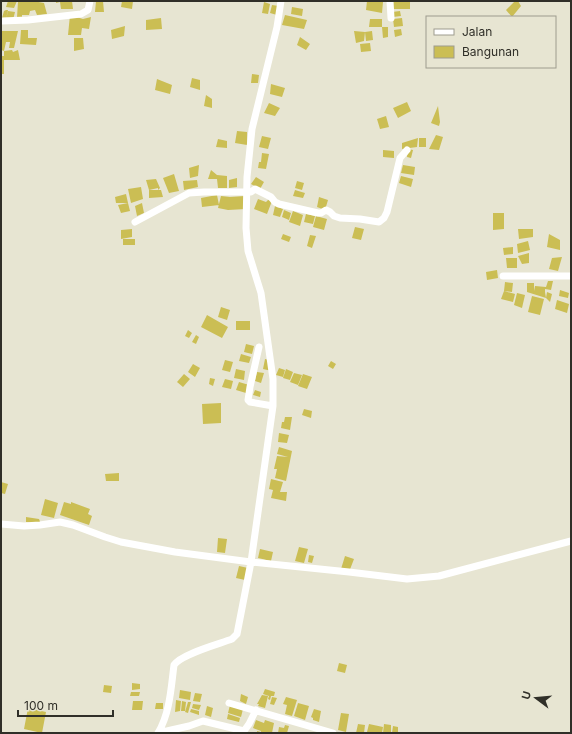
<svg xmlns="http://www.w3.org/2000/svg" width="572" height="734" viewBox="0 0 572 734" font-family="Inter,sans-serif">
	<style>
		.building { fill: #cbbe54 }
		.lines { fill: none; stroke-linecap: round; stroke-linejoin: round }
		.street { stroke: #fff; stroke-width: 7 }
	</style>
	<rect width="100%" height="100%" fill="#e7e5d2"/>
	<path class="building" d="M8,1h9l-3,7 -8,-1z
		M18,1h15l11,2 3,11 -10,1 -2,-5 -5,1 -1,4h-7v3h-5z
		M56,1h16l1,8h-12l-1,-7 -4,1z
		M96,1h7l1,11h-9z
		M122,1h11l-1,8 -11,-2z
		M367,1l16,1 -1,11 -16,-3z
		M393,1h17v8h-17z
		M515,1h3l3,5 -9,11 -6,-7z
		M264,2l6,2 -2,10 -6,-1z
		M272,5l7,1 -2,9 -7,-2z
		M292,7l11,2 -1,7 -11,-2z
		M6,10h2l-2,9 -4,-1 2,-7z
		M8,11l7,1 -2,8 -7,-1z
		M400,11l1,5 -8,1 -1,-5z
		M70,15l13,4 8,-2 -2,12 -7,-1 -1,7h-13z
		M285,15l22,5 -3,9 -22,-4z
		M161,18l1,11 -16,1v-10z
		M402,18l1,8 -9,1 -1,-8z
		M370,19h12v8h-13z
		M125,26l-1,10 -12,3 -1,-9z
		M382,27h6v10l-5,1z
		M401,29l1,6 -7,2 -1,-7z
		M21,30h7v8h9l-1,7 -16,-1z
		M1,31h17l-4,17h-5l1,-6h-4l-2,9 -3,-1z
		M354,31l11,1 -1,9 -8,2z
		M372,31l1,9 -7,1 -1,-9z
		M300,37l10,7 -4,6 -9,-5z
		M74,38h9l1,11 -10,2z
		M370,43l1,8 -10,1 -1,-8z
		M12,50l1,2 5,-2 2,10h-16v14h-3v-18h3v-5z
		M252,74l7,1 -1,8h-7z
		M192,78l8,2v10l-10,-3z
		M157,79l15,6 -2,9 -15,-4z
		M271,84l14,4 -3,9 -12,-3z
		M206,95l6,4v9l-8,-2z
		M407,102l4,9 -13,7 -5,-10z
		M269,103l11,5 -5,8 -11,-3z
		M438,106l2,16 -1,4 -8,-3z
		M386,116l3,11 -9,2 -3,-10z
		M237,131l10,1v13l-12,-2z
		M436,135l7,2 -4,13 -10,-1z
		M262,136l9,2 -3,11 -9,-2z
		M418,138l-1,9 -15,2v-6z
		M419,138h7v9h-7z
		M218,139l9,2v7l-11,-1z
		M408,149l5,1 -2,8 -4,-1z
		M383,150l11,1v7l-11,-1z
		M262,153l7,1 -3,15 -8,-1 1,-6h2z
		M199,165l-1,11 -8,2 -1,-10z
		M403,165l12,2 -1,8 -13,-2z
		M211,170l6,5 10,1v12h-9l-1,-9h-9z
		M174,174l5,17 -10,2 -6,-15z
		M401,176l12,3 -2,8 -12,-4z
		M256,177l8,5 -4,7 -9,-5z
		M237,178v9l-8,1v-8z
		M156,179l4,9 -2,2v-2l-9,2 -3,-10z
		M197,180l1,7 -14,3 -1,-9z
		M297,181l7,2 -2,7 -7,-2z
		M141,187l2,12 -12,4 -3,-14z
		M149,190h12l2,7 -14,1z
		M295,190l10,3 -2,5 -10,-2z
		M126,194l2,9h-12l-1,-6z
		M217,195l2,10 -17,2 -1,-9z
		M221,196l9,1 15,-1 1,13 -18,1 -10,-2z
		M319,197l9,3 -3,10 -8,-3z
		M258,199l8,3 2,-2 4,1 -5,13 -13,-5z
		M128,203l2,8 -9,2 -3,-8z
		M142,203l2,10 -7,3 -2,-10z
		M275,206l8,3 -3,8 -7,-2z
		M284,210l7,3 -2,7 -7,-3z
		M293,211l10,4 -3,11 -11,-4z
		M493,213h11v16l-11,1z
		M306,214l9,2 -2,8 -9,-2z
		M316,216l11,3 -3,11 -11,-3z
		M355,227l9,2 -3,11 -9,-2z
		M132,229v8l-11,2v-9z
		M518,229h15v8l-14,2z
		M283,234l8,3 -2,5 -8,-3z
		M549,234l11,6v10l-13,-3z
		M310,235l6,1 -4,12 -5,-2z
		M123,239h12v6h-12z
		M528,241l2,9 -12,3 -1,-9z
		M513,247v7l-9,1 -1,-7z
		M529,253v10l-7,1 -4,-8z
		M562,257l-4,14 -9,-2 3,-11z
		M506,258h11v10h-10z
		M497,270l1,8 -11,2 -1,-8z
		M548,281h5l-2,9 -6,-1v3l1,6 1,-6 5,2 -2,8 -4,-4 -19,-6v-9h7v8l1,-5 11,1z
		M505,282l8,1 -1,9 -8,-1z
		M560,290l9,3 -1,5 -9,-2z
		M504,291l11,3 -2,8 -12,-3z
		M517,293l8,2 -3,13 -8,-3z
		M532,296l12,3 -4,16 -12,-3z
		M557,300l12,4 -2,9 -12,-4z
		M221,307l9,3 -3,10 -9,-3z
		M207,315l21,12 -6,11 -21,-11z
		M236,321h14v9h-14z
		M188,330l4,3 -3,5 -4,-2z
		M196,335l3,2 -3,7 -4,-2z
		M246,344l8,2 -2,8 -8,-2z
		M241,354l10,3 -2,6 -10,-2z
		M265,359l9,2 -2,10 -9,-2z
		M225,360l8,2 -3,10 -8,-2z
		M331,361l5,3 -3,5 -5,-3z
		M193,364l7,4 -5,9 -7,-5z
		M279,368l6,2 -2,7 -7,-2z
		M236,369l9,2 -1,9 -10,-2z
		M286,369l7,3 -3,8 -7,-2z
		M257,372l7,1 -3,10 -6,-2z
		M294,373l8,2 -4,10 -8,-3z
		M184,374l6,5 -7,8 -6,-5z
		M303,374l9,3 -5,12 -9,-3z
		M210,378l5,1 -2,7 -4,-2z
		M225,379l8,2 -2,8 -9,-2z
		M239,382l10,3 -3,8 -10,-3z
		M255,390l6,2 -1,5 -7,-2z
		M221,403v20l-18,1 -1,-20z
		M304,409l8,2 -1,7 -9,-3z
		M285,417h7l-2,13 -9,-2 1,-6h2z
		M279,433l10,2 -2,8 -9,-1z
		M279,447l13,4 -6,30 -11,-3 2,-9h-3l3,-13 11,1 -11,-3z
		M119,473v8h-13l-1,-7z
		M271,479l12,3 -3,10h7l-1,9 -15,-3 2,-8 -4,-1z
		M1,482l7,2 -3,10 -4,-1z
		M45,499l13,4 -4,15 -13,-3z
		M64,502l7,2v-2l19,7 -2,5 4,2 -3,9 -29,-10z
		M26,517l13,2 2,5 -15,-2z
		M218,538l9,1 -2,14 -8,-1z
		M299,547l9,2 -4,14 -9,-2z
		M260,549l13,3 -2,9 -13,-3z
		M309,555l5,1 -2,7 -4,-1z
		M345,556l9,3 -5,13 -8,-3z
		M239,566l9,2 -3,12 -9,-2z
		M339,663l8,2 -2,8 -8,-2z
		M132,683l8,1v5l-8,1z
		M104,685l8,1 -1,7 -8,-1z
		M265,689l10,3 -1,4h-3l-1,4 -2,-1 1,-3 -6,-2z
		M180,690l11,2 -1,8 -11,-2z
		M131,692h9l-1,4h-9z
		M195,693l7,1 -2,8 -7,-1z
		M241,694l7,3 -2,7 -6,-3z
		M262,695l6,1 -3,12 -7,-2 1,-2h-2z
		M272,697l5,1 -3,7 -4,-1z
		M286,697l11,3 -5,16 -7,-2 2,-9 -4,-1z
		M176,700l5,1 -1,10 -5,1z
		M133,701h10l-1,9h-10z
		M182,701l4,1 -1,9h-4z
		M188,702h3l-3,11 -3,-1z
		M156,703h7v6h-8z
		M298,703l11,3 -4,14 -11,-4z
		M193,704l8,1 -2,5 -7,-2z
		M230,705l13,4 -2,8 -13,-4z
		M207,706l6,2 -2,9 -6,-2z
		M28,708l18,4 -4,21 -18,-4z
		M191,709l8,2v4l-9,-3z
		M314,709l7,2 -2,11 -6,-2v-2l-2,-1z
		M341,713l8,1 -3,18 -8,-2z
		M228,714l12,4 -1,4 -12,-3z
		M256,720l8,3 1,-3 9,3 -2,10h-15v-2l4,1v-1l-8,-3z
		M358,724l7,1 -1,8h-8z
		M369,724l14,3 -1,6 -15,-1z
		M384,724l7,1v8h-8z
		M285,725l4,1 -2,7h-9l1,-6 5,1z
		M393,726l5,1v6h-6z"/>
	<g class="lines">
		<path class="street" d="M390,1l1,17
			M1,21l27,-1 53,-6 7,-4 2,-9
			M135,222l54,-29 15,-1h47l4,-3 16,8 4,5 4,2 39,9h3l5,-3 4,2 4,4 6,2 20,1 19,3 5,-4 3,-6 13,-54 7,-8
			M503,276h68
			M259,347l-9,40 -2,13 2,2 23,4
			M1,524l23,2 16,-1 20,-3 13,3 32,12 16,5 54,10 76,10 98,10 58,7 32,-3 132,-35
			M229,703l104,30
			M158,733c12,-20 13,-45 16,-68 7,-11 45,-21 58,-26l5,-5 14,-72 22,-156v-27l-12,-86 -13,-42 -2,-23 1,-51 5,-48 25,-102 4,-26
			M158,733l31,-7 14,-5 41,10 5,-7 7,-14"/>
	</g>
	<rect width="572" height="734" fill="none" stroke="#302f28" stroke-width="4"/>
	<rect x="426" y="16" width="130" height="52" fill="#e7e5d2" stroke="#9e9c8e"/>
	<rect x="434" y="29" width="20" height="6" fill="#ffffff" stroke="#9e9c8e"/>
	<text x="462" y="36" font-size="12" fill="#302f28">Jalan</text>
	<rect x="434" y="46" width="20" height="12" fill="#cbbe54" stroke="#9e9c8e"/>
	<text x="462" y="56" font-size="12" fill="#302f28">Bangunan</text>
	<g transform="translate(536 698) rotate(286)" stroke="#e7e5d2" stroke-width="3" paint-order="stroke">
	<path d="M0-3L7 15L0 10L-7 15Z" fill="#302f28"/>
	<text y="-6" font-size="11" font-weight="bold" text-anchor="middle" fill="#302f28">U</text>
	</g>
	<path d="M18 710v6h95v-6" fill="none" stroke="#302f28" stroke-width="2"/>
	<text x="24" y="710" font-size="12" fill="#302f28" stroke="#e7e5d2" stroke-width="3" paint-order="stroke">100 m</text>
</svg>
